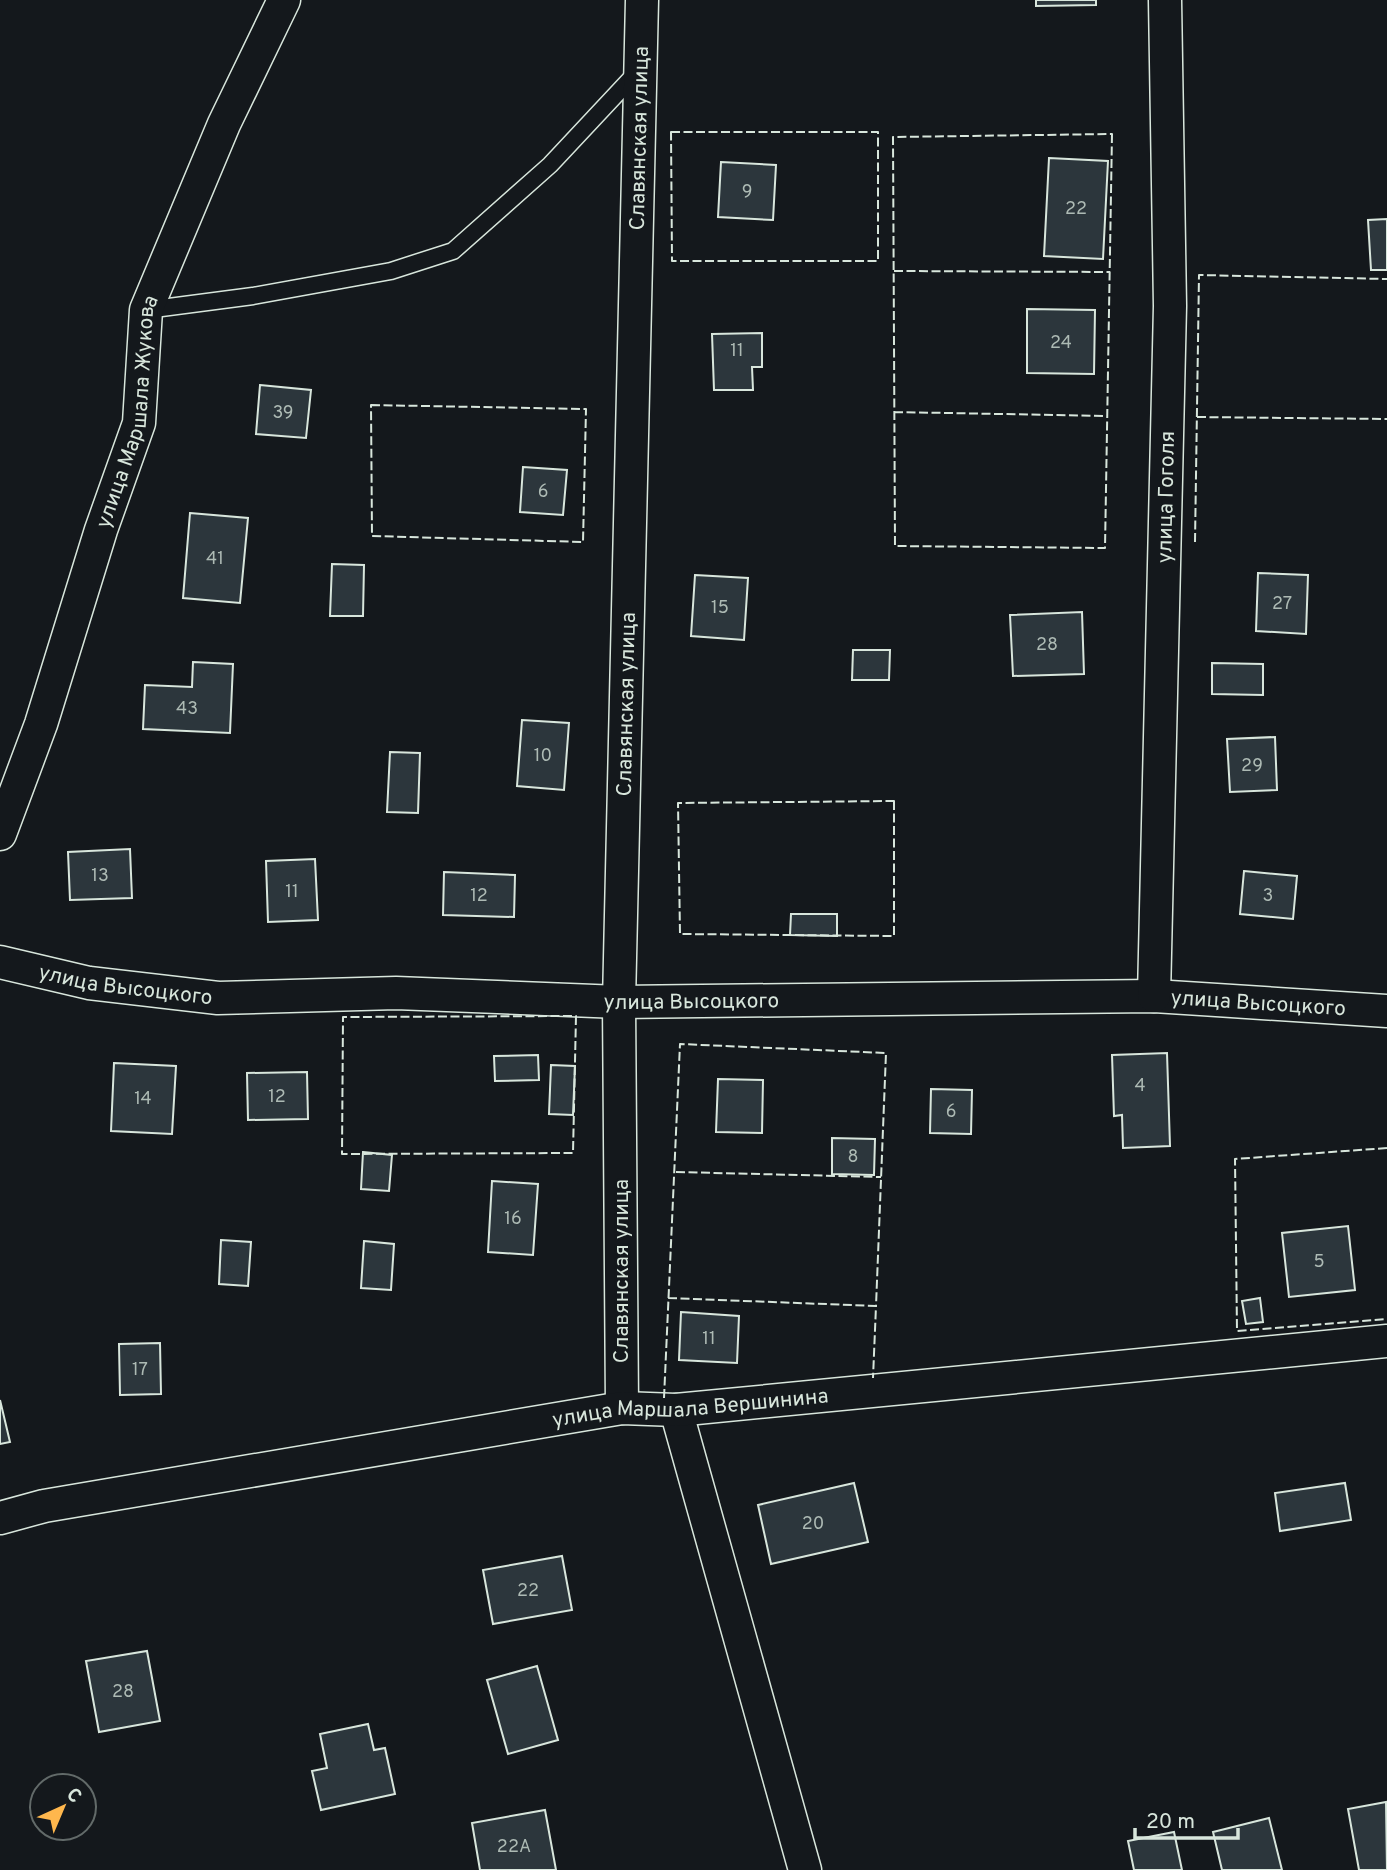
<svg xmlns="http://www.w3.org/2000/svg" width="1387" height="1870" viewBox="0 0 1387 1870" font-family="Overpass,sans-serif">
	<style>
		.building { fill: #2c363c; stroke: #d8e6dc; stroke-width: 2 }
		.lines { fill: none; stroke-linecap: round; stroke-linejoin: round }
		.lane-casing { stroke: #d8e6dc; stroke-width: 19 }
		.street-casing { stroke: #d8e6dc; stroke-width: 35 }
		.lane { stroke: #14181c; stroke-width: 16 }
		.street { stroke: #14181c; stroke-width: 32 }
		.fence { stroke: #d8e6dc; stroke-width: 2; stroke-dasharray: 9 3.5; stroke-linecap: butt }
		.labels { text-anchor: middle; stroke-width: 5; stroke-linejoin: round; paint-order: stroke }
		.number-label { font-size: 18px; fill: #adbab4 }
		.street-label { font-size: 21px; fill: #d8e6dc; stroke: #14181c }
	</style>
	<rect width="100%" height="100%" fill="#14181c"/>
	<path class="building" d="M1036,0h60v5l-60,1z
		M1049,158l59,3 -5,98 -59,-3z
		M721,162l55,3 -3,55 -55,-3z
		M1387,219v51h-16l-3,-50z
		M1027,309l68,1 -1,64 -67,-1z
		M762,333v34h-10l1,23h-39l-2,-56z
		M260,385l51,5 -5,48 -50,-4z
		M523,467l44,3 -4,45 -43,-3z
		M190,513l58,5 -8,85 -57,-5z
		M332,564l32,1 -1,51h-33z
		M1258,573l50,2 -2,59 -50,-3z
		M695,575l53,3 -4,62 -53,-4z
		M1082,612l2,62 -71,2 -3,-61z
		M853,650h37l-1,30h-37z
		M193,662l40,2 -3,69 -87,-4 2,-44 47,2z
		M1212,663l51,1v31l-51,-1z
		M522,720l47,3 -5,67 -47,-4z
		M1275,737l2,53 -47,2 -3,-53z
		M390,752l30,1 -2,60 -31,-1z
		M130,849l2,49 -62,2 -2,-48z
		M315,859l3,61 -50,2 -2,-61z
		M1244,871l53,5 -4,43 -53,-5z
		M444,872l71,3 -1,42 -71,-2z
		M791,914h46v22l-47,-1z
		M1167,1053l3,93 -47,2 -1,-33 -8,1 -2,-61z
		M538,1055l1,25 -44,1 -1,-25z
		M114,1063l62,3 -4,68 -61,-3z
		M551,1065l24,1 -2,49 -24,-1z
		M307,1072l1,47 -60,1 -1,-47z
		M718,1079l45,1 -1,53 -46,-1z
		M931,1089l41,1 -1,44 -41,-1z
		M832,1138l43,1 -1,36 -42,-1z
		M363,1152l29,3 -3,36 -28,-2z
		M492,1181l46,3 -5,71 -45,-3z
		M1348,1226l7,64 -66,7 -7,-64z
		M221,1240l30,2 -3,44 -29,-2z
		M364,1241l30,3 -3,46 -30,-2z
		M1260,1298l3,24 -17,2 -4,-23z
		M681,1312l58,4 -2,47 -58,-3z
		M160,1343l1,51 -41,1 -1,-51z
		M0,1400l10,42 -10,2z
		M854,1483l14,59 -97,22 -13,-59z
		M1345,1483l6,37 -71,11 -5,-38z
		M562,1556l10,54 -79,14 -10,-54z
		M147,1651l13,70 -61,11 -13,-71z
		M537,1666l21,74 -50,14 -21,-74z
		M368,1724l6,26 11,-2 10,46 -74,16 -9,-39 15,-3 -7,-34z
		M1386,1802l1,68h-28l-11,-61z
		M545,1810l11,60h-76l-8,-47z
		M1269,1818l13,52h-60l-9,-38z
		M1174,1832l8,38h-48l-6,-29z"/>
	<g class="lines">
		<defs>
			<path id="lane" d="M146,310l107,-14 138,-25 62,-20 97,-86 88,-94"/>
			<g id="street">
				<path id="s1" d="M0,834l41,-110 60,-194 38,-107 7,-113 78,-186 60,-124"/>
				<path id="s2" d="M0,962l89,21 129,15 178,-5 223,9 535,-6 233,15"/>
				<path id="s3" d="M1154,996l16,-690 -5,-306"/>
				<path id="s4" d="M622,1408l-3,-406 23,-1002"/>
				<path d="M676,1410l129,460"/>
				<path id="s5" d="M0,1518l44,-12 578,-98 54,2 711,-69"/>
			</g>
		</defs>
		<use href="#lane" class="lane-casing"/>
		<use href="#street" class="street-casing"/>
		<use href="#lane" class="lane"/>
		<use href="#street" class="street"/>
		<path class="fence" d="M671,132h207v129h-206z
			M1112,134l-7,414 -210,-2 -2,-409z
			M894,271l216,1
			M371,405l215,4 -3,133 -211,-6z
			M894,412l213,4
			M1197,417l190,2
			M1195,542l4,-267 188,4
			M894,801v135l-214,-2 -2,-131z
			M576,1016l-3,137 -231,1 1,-137z
			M1387,1148l-152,11 2,172 150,-12
			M676,1172l205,5
			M668,1298l208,8 -3,72
			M664,1398l16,-354 206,9 -10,253"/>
	</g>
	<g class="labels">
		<g class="number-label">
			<text x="747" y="197">9</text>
			<text x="1076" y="214">22</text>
			<text x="1061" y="348">24</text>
			<text x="737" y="356">11</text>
			<text x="283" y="418">39</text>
			<text x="543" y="497">6</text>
			<text x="215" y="564">41</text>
			<text x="1282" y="609">27</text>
			<text x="720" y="613">15</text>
			<text x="1047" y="650">28</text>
			<text x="187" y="714">43</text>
			<text x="543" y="761">10</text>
			<text x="1252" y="771">29</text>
			<text x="100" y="881">13</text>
			<text x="292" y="897">11</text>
			<text x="479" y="901">12</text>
			<text x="1268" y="901">3</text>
			<text x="1140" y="1091">4</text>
			<text x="277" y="1102">12</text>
			<text x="143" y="1104">14</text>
			<text x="951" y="1117">6</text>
			<text x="853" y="1162">8</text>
			<text x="513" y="1224">16</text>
			<text x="1319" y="1267">5</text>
			<text x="709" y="1344">11</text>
			<text x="140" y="1375">17</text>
			<text x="813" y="1529">20</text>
			<text x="528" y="1596">22</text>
			<text x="123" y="1697">28</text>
			<text x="514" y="1852">22А</text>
		</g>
		<g class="street-label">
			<text dy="7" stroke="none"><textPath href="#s4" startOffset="1270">Славянская улица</textPath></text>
			<text dy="7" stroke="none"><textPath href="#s1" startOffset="443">улица Маршала Жукова</textPath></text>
			<text dy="7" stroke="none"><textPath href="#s3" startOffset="499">улица Гоголя</textPath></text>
			<text dy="7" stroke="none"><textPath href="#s4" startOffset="704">Славянская улица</textPath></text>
			<text dy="7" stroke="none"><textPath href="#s2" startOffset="128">улица Высоцкого</textPath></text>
			<text dy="7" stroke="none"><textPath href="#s2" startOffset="695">улица Высоцкого</textPath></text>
			<text dy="7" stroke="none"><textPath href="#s2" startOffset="1262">улица Высоцкого</textPath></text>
			<text transform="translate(621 1271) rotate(-90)" y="7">Славянская улица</text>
			<text dy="7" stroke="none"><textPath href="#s5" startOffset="700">улица Маршала Вершинина</textPath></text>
		</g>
	</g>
	<g transform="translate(63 1807) rotate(44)"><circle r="33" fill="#14181c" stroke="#626a69" stroke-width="2"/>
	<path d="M0-5L12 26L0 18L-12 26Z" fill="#ffb74d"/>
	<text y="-10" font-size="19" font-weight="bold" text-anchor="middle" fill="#d8e6dc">С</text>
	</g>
	<path d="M1135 1828v10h103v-10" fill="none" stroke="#d8e6dc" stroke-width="3.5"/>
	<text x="1146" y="1828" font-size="21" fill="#d8e6dc" stroke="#14181c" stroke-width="5" paint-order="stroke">20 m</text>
</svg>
